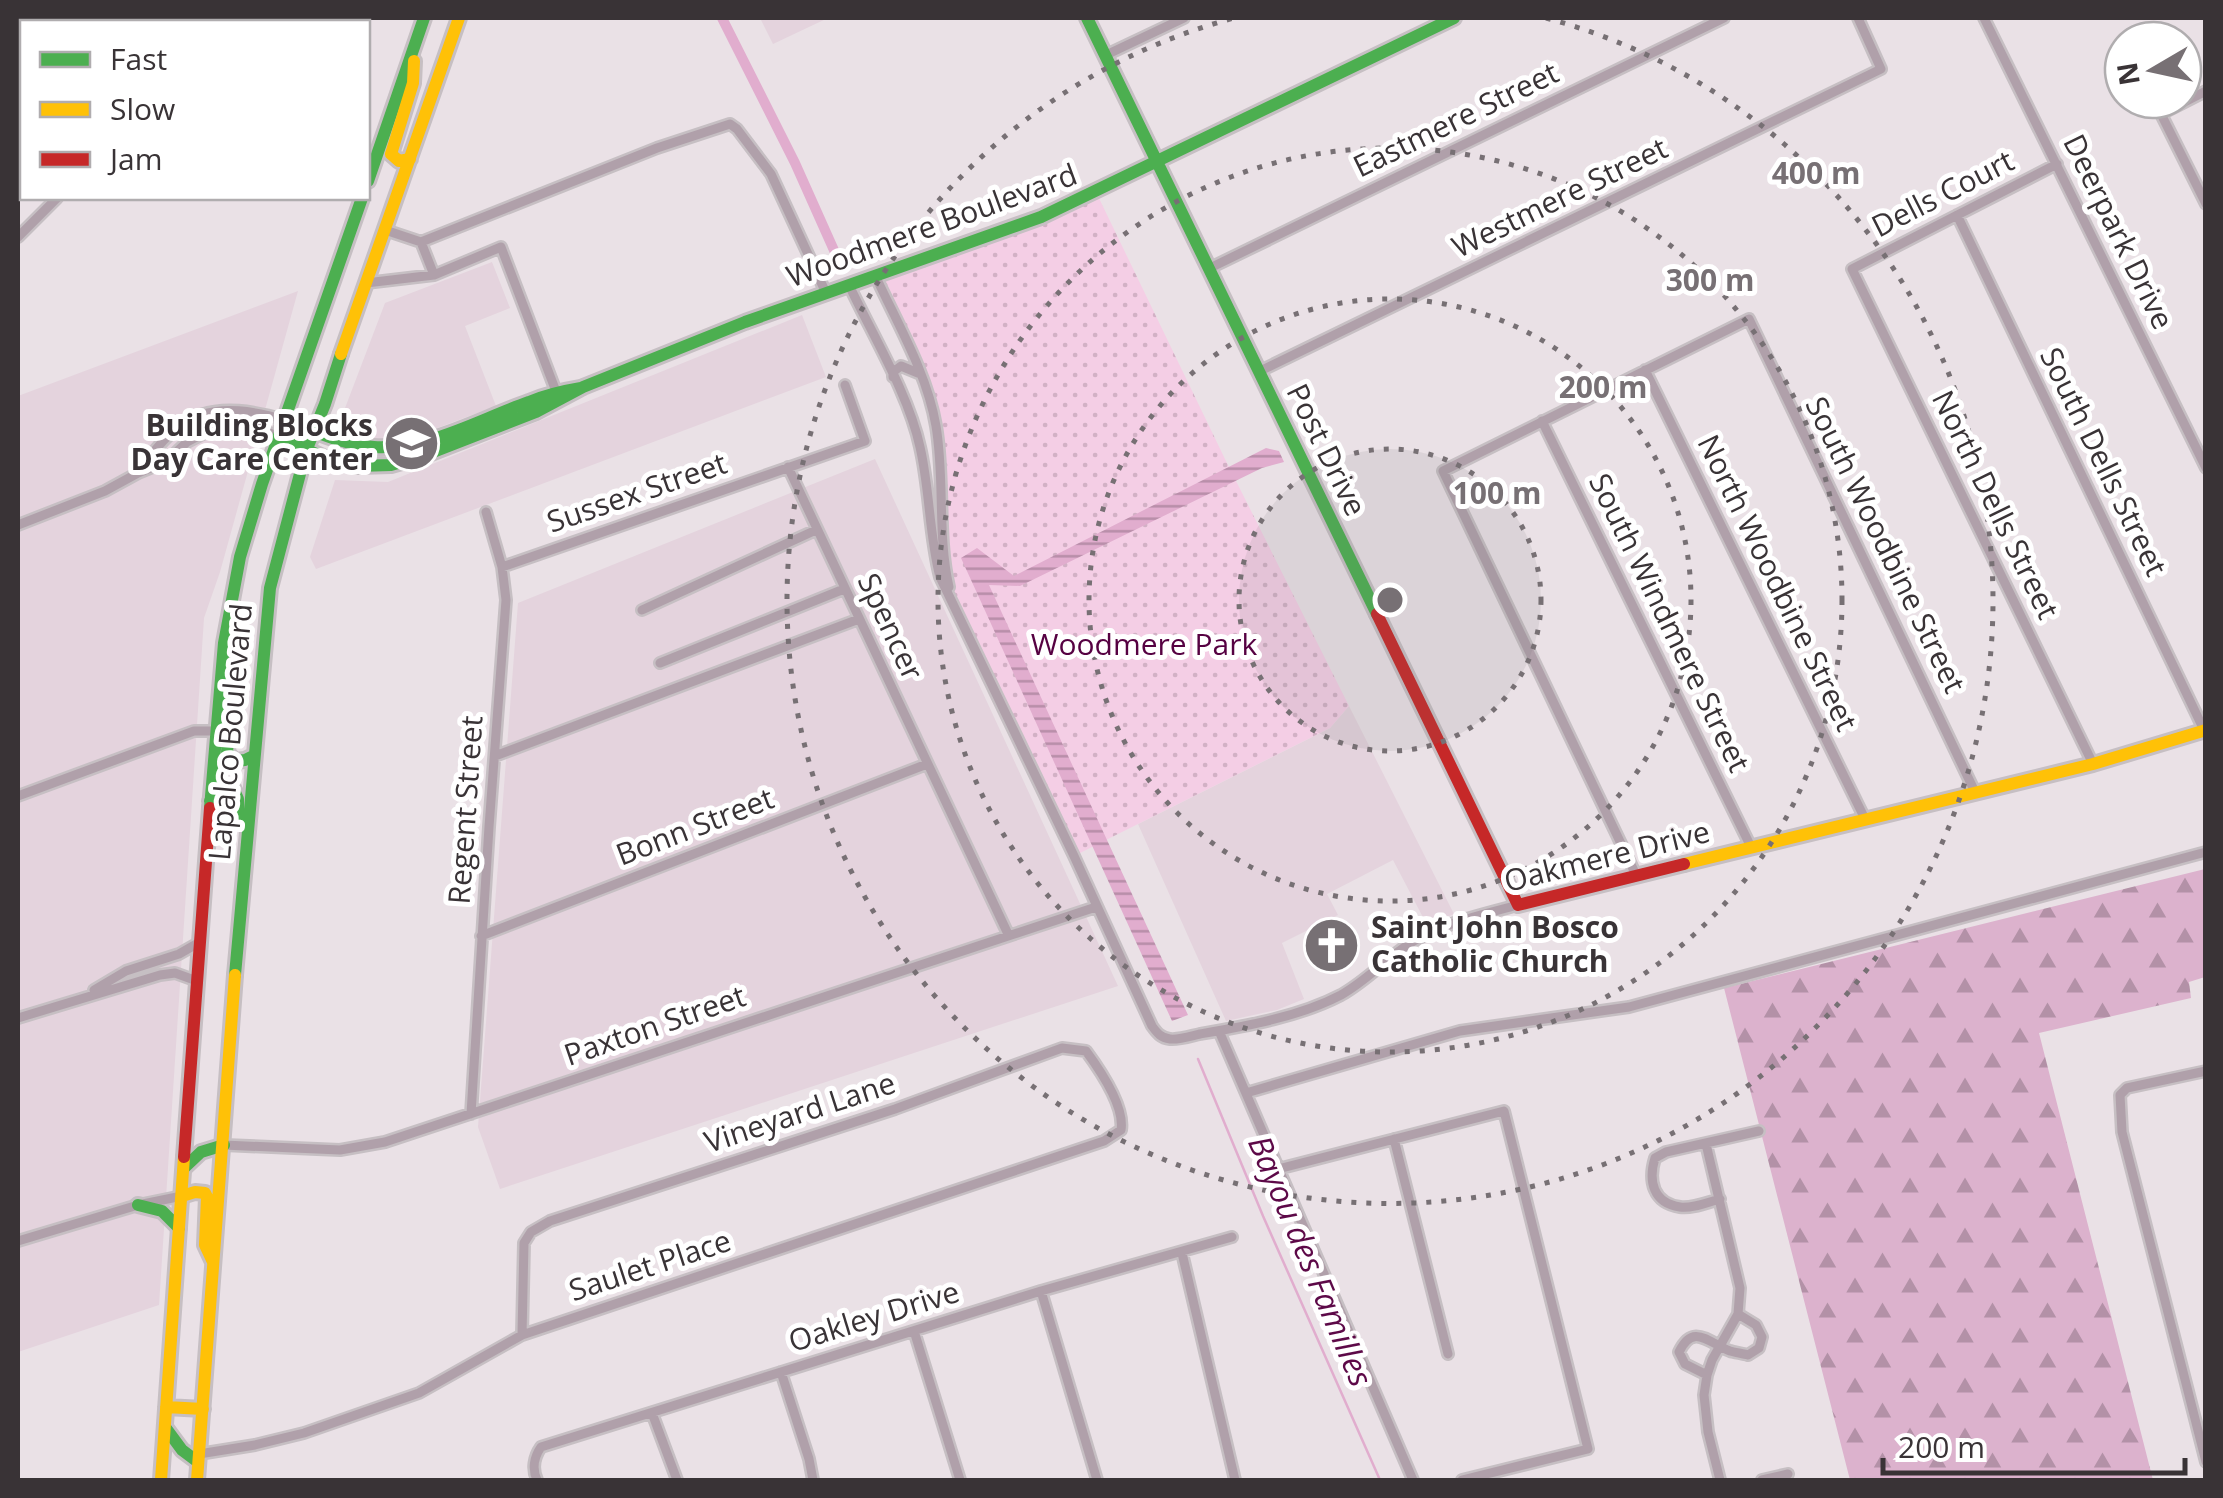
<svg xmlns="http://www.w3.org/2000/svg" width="2223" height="1498" viewBox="0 0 2223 1498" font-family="'Open Sans',sans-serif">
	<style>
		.built { fill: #e4d3dd }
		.forest { fill: url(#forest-firs) }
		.park { fill: url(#park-dots) }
		.water { fill: url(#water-rules) }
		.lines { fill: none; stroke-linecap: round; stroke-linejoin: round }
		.stream { stroke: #e1adce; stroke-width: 2.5 }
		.canal { stroke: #e1adce; stroke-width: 10 }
		.street-casing { stroke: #c6bfc3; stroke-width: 14 }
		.fast-casing { stroke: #c6bfc3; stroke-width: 18 }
		.slow-casing { stroke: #c6bfc3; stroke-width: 18 }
		.jam-casing { stroke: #c6bfc3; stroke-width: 18 }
		.street { stroke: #b0a0aa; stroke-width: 9 }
		.fast { stroke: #4caf50; stroke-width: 12 }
		.slow { stroke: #ffc107; stroke-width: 12 }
		.jam { stroke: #c62828; stroke-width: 12 }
		.ring { fill: none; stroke: #777074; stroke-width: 5; stroke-dasharray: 5 10 }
		.labels { text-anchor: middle; stroke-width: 10; stroke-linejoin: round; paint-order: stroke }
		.street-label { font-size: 30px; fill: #393336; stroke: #fff }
		.poi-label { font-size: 30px; font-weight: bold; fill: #393336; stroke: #fff; text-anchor: end }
		.park-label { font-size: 30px; fill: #560142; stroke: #fff }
		.water-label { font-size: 32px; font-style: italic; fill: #5d0948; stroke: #fff }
		.centre { fill: #777074; stroke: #fff; stroke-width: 5 }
		.ring-label { font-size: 30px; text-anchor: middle; font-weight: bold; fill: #777074; stroke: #fff; stroke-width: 10; stroke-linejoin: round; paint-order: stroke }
	</style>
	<defs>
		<pattern id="forest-firs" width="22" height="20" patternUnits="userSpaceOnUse" patternTransform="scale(2.5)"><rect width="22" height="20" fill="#dcb2cd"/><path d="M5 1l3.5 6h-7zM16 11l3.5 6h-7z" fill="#b391a7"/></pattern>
		<pattern id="park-dots" width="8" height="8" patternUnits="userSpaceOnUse" patternTransform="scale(2.5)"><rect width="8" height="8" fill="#f4cee5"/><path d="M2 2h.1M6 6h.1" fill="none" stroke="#d2b1c5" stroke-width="1.8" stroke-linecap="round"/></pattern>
		<pattern id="water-rules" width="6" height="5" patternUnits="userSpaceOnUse" patternTransform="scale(2.5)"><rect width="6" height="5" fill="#e1adce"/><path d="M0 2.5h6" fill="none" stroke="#b78da8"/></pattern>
	</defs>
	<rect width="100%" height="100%" fill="#eae1e6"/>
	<path class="built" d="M760,18h68l-55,26z
		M492,262l18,46 -45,18 31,80 -88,33 -27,1 -27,-4 -12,-20 43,-113z
		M298,291l-78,281 -16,46 -45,687 -141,47v-956z
		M802,315l24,62 -510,192 -6,-12 25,-77 53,2z
		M875,459l243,527 -618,203 -22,-62 40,-524z
		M1349,706l105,208 -27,11 -34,-65 -66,34 11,21 -56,28 22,56 -27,11 -51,11 -88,-197 192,-96z"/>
	<path class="forest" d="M2205,869v108l-16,5 2,16 -152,35 114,447h-303l-126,-492z"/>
	<path class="park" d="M1096,192l129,267 124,247 -19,22 -256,128 -122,-256 -21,-199 -56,-126z"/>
	<path class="water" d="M1266,448l13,3 5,11 -22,6 -242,118 -31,-1 199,430 -16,6 -211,-463 16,-10 37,28z"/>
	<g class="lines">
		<path class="stream" d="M1198,1059l65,157 117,264"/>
		<path class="canal" d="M722,18l73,145 42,94"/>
		<defs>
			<path id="street" d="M1984,18l222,450
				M141,22v-4
				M1106,55l78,-37
				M2206,91l-45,23 45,90
				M18,102l4,3
				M2057,164l-205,105 241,495
				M1957,215l247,515
				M385,230l36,12
				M18,237l39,-39
				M1210,268l514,-250
				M434,275l-13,-33 236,-94 73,-24 7,5 34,45 55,119
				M875,275c22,48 52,98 61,151 9,53 1,108 13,161
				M366,283l68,-8 67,-28 56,147
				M849,285c23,49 60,110 71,162 10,43 9,88 20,130l134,279 78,170c5,7 9,12 18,13 9,1 21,-3 30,-5 46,-8 99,-17 141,-39 32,-18 54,-47 88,-62 29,-13 59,-20 89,-28
				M1645,370l220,449
				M1260,371l621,-302 -23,-51
				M893,377v-5l8,-6 17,7
				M1542,421l209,426
				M788,467l220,467
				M140,471c41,-62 75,-71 145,-51
				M18,525l87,-34 33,-18 29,-12 20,-19 27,-14 29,-3 14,3 22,9
				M502,567l363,-126 -20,-56
				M642,610l174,-80
				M660,663l184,-74
				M495,756l364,-137
				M18,796l176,-65h21
				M1636,875l-193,-404 306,-152 226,473
				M481,936l446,-172
				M94,990l32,-19 53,-17 21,-12
				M18,1018l142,-43 15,-2 22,8
				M1219,1031l194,449
				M2206,1071l-79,17 -7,7 2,37 84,330
				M1246,1093l214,-62 169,-24 577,-155
				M471,1114l18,-287 17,-227 -4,-33 -16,-55
				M1394,1139l54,215
				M1706,1144l34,144 -2,26 -26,46 -5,15 -3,20 4,37 12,48
				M224,1145l116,5 45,-8 711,-235
				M1278,1169l226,-58 84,338 -126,31
				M1720,1199c-12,3 -28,10 -40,8 -27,-4 -32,-26 -25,-49l11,-6 93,-21
				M18,1241l120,-36 44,-9
				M1182,1253l53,227
				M1041,1291l56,189
				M914,1331l46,149
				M781,1372l28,87 4,21
				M1707,1375l-22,-11 -6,-12c14,-30 30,-9 51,-1 3,1 15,3 18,4l11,-7 3,-11 -6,-12 -18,-11
				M652,1413l25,67
				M199,1454l56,-9 49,-12 115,-40 103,-58 582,-194 17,-11c4,-24 -21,-60 -35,-79l-24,-3 -167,61 -345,112 -19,11 -7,11 -2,92
				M537,1480c-5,-11 -3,-23 4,-33l500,-156 191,-54
				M1762,1480l26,-6"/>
			<path id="fast" d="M1087,18l290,596
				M368,181l56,-163
				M285,420c28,10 58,25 89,27 55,3 104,-27 155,-45 17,-7 34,-11 52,-14
				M279,437l48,22 31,7 33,-1 32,-9 113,-44 47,-25 162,-65 296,-105 413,-199
				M223,667l9,20 -5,65 7,9 11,-1 8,-4
				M210,801l11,-13h12l5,11v21
				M210,808l14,-165 16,-86 22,-73 100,-286
				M235,975l35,-387 36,-137 19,-47 16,-50
				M184,1168l17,-16 23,-7
				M138,1205l24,6 17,17
				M165,1427l17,23 16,12"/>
			<path id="slow" d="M410,159l-11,2 -8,-7 22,-71 1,-22
				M341,354l118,-336
				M1684,864l409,-100 113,-34
				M182,1196l13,-4 10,1 2,4 -2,48 8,17
				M166,1407l37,2
				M161,1480l23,-323
				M197,1480l38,-505"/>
			<path id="jam" d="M1377,614l141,291 166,-41
				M184,1157l26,-349"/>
		</defs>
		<use href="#street" class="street-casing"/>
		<use href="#fast" class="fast-casing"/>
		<use href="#slow" class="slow-casing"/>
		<use href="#jam" class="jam-casing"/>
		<use href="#street" class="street"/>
		<use href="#fast" class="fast"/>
		<use href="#slow" class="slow"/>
		<use href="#jam" class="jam"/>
	</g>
	<circle cx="1390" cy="600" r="151" fill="#777074" fill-opacity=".12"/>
	<g class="ring">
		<circle cx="1390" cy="600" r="151"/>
		<circle cx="1390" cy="600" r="301"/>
		<circle cx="1390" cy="600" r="452"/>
		<path d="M1546 18A603 603 0 1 1 1234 18"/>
	</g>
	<defs>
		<symbol id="school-disc" viewBox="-11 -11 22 22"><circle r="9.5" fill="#777074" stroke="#fff"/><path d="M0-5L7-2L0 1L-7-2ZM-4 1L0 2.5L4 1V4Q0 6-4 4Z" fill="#fff"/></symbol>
		<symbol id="church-disc" viewBox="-11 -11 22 22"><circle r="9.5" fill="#777074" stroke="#fff"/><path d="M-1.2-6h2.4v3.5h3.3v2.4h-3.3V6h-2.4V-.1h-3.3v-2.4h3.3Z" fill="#fff"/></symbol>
	</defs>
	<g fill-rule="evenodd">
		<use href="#school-disc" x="380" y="412" width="63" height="63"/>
		<use href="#church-disc" x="1300" y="914" width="63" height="63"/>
	</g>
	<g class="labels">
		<g class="street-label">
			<text transform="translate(1456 120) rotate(-26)" y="10">Eastmere Street</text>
			<text transform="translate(1943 194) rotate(-27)" y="10">Dells Court</text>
			<text transform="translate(1560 198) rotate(-26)" y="10">Westmere Street</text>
			<text transform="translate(932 226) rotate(-20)" y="10">Woodmere Boulevard</text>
			<text transform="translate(2118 232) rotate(64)" y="10">Deerpark Drive</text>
			<text transform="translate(1326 450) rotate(64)" y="10">Post Drive</text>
			<text transform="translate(2103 462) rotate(64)" y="10">South Dells Street</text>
			<text transform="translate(637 493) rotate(-19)" y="10">Sussex Street</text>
			<text transform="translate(1995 505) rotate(64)" y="10">North Dells Street</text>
			<text transform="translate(1885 545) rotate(64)" y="10">South Woodbine Street</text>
			<text transform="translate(1777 583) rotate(64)" y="10">North Woodbine Street</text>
			<text transform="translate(1669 623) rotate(64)" y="10">South Windmere Street</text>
			<text transform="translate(890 627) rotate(65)" y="10">Spencer</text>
			<text transform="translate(231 732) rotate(-85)" y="10">Lapalco Boulevard</text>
			<text transform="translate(466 810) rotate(-86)" y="10">Regent Street</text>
			<text transform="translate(695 827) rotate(-21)" y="10">Bonn Street</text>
			<text transform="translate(1607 857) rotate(-14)" y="10">Oakmere Drive</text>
			<text transform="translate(655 1026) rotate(-19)" y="10">Paxton Street</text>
			<text transform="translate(800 1113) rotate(-18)" y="10">Vineyard Lane</text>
			<text transform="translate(650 1266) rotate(-18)" y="10">Saulet Place</text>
			<text transform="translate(874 1317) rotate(-17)" y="10">Oakley Drive</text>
		</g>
		<g class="poi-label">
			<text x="373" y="436">Building Blocks<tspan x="373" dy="34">Day Care Center</tspan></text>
			<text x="1371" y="938" text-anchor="start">Saint John Bosco<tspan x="1371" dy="34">Catholic Church</tspan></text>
		</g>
		<g class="park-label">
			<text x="1144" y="655">Woodmere Park</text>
		</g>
		<g class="water-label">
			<text transform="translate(1310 1261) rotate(67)" y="11">Bayou des Familles</text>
		</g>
	</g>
	<circle cx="1390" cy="600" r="15" class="centre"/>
	<g class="ring-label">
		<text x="1816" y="184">400 m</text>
		<text x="1710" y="291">300 m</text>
		<text x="1603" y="398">200 m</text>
		<text x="1497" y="504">100 m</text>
	</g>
	<rect width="2223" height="1498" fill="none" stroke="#393336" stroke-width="40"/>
	<rect x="20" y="20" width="350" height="180" fill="#ffffff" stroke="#b0adaf" stroke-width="2.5"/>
	<rect x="40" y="52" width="50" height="15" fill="#4caf50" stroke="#b0adaf" stroke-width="2.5"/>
	<text x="110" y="70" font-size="30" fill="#393336">Fast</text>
	<rect x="40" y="102" width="50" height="15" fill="#ffc107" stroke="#b0adaf" stroke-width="2.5"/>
	<text x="110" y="120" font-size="30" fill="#393336">Slow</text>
	<rect x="40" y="152" width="50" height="15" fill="#c62828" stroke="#b0adaf" stroke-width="2.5"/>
	<text x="110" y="170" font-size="30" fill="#393336">Jam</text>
	<g transform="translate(2153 70) rotate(261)"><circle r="48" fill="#ffffff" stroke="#b0adaf" stroke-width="2.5"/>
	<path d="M0-8L18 38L0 25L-18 38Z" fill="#777074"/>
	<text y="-15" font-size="28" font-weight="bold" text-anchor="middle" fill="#393336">N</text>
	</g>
	<path d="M1883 1458v15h302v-15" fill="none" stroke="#393336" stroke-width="5"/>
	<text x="1898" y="1458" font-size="30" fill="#393336" stroke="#ffffff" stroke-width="8" paint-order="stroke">200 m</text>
</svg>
